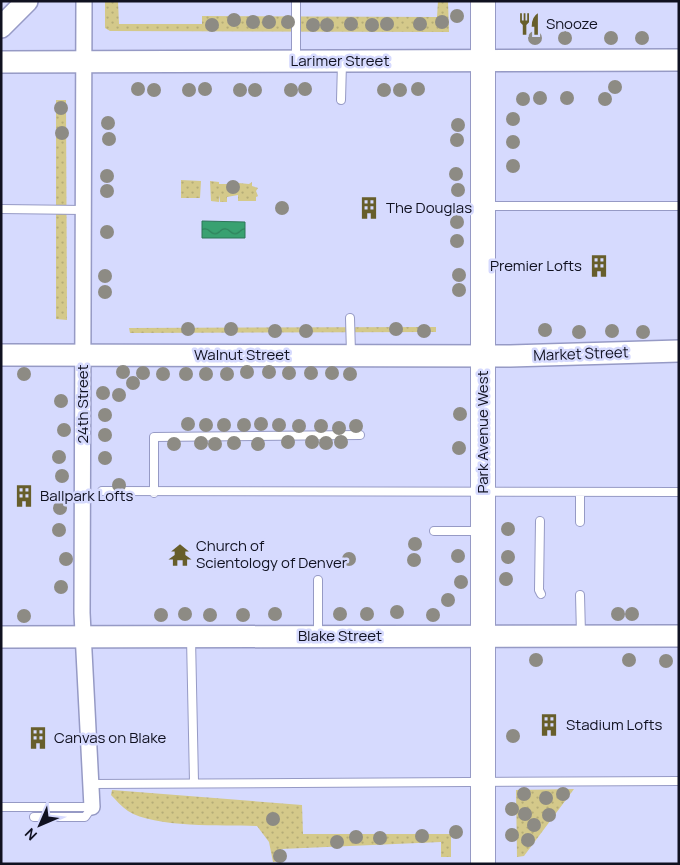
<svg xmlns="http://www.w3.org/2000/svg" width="680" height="865" viewBox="0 0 680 865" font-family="Manrope,sans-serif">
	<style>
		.grass { fill: url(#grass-dots) }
		.water { fill: url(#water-waves); stroke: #2d7659 }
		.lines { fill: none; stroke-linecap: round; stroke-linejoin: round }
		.lane-casing { stroke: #969ac5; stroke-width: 10 }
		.street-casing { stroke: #969ac5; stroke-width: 18 }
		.secondary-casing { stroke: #969ac5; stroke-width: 24 }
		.primary-casing { stroke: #969ac5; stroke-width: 26 }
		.lane { stroke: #fff; stroke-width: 8 }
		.street { stroke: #fff; stroke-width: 15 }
		.secondary { stroke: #fff; stroke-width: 21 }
		.primary { stroke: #fff; stroke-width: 24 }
		.tree { fill: #8d8b84 }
		.labels { text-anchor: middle; stroke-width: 5; stroke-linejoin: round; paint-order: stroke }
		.poi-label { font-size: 15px; fill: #101120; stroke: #d6dafe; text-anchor: start }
		.street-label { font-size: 15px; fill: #101120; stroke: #d6dafe }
	</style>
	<defs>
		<pattern id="grass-dots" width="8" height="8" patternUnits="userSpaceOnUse" patternTransform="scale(1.25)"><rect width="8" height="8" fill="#d4c98a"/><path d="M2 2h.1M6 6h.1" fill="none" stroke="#b5ac77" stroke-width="1.8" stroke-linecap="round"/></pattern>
		<pattern id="water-waves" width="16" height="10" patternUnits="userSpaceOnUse" patternTransform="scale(1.25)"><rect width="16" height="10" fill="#39a171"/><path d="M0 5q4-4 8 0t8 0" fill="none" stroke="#2f825c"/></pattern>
	</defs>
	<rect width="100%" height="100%" fill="#d6dafe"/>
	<path class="grass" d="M105,1h13l1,23h83v-8l235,1 1,-16h10l1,31 -339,-1 -5,-3z
		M56,100h10l1,220 -11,-1z
		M181,180l20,1 -1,17h-19z
		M210,181l9,1v2h9v-2l21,2 3,-2v4l6,2 -2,3 2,5 -2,1v4h-18v-6l-11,2v5h-7v-7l-1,7 -8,-1z
		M436,327v5l-306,1 -1,-5z
		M574,789l-50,67 -7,1 -1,-67z
		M112,790l190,15 1,29h148v23h-10v-15l-160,7v12l-8,1 -4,-20 -12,-16c-32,-1 -103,2 -129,-15 -6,-4 -12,-11 -17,-16z"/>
	<path class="water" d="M202,221l43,1v16h-43z"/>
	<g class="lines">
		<defs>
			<path id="lane" d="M296,1v58
				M341,100l1,-37
				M485,206h194
				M1,209l82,1
				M350,318l1,35
				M102,491l577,1
				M154,493v-56l206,-2
				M540,521l-1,69 2,4
				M580,522v-29
				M434,531h45
				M318,580v56
				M580,595l1,39
				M191,638l3,144
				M91,784l588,-3
				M1,807h91
				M34,817h51l7,-10"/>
			<path id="street" d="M84,1l-2,612 10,194"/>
			<path id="secondary" d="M1,27l26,-26
				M1,62l678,-2
				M1,355l509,1 169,-5
				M1,637l678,-1"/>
			<path id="primary" d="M483,864v-863"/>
		</defs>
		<use href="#lane" class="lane-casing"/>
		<use href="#street" class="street-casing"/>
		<use href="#secondary" class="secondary-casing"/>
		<use href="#primary" class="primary-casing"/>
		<use href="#lane" class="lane"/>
		<use href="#street" class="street"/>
		<use href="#secondary" class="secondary"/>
		<use href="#primary" class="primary"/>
	</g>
	<g class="tree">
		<circle cx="457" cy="16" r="7"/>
		<circle cx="234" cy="20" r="7"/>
		<circle cx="253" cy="22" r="7"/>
		<circle cx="269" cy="22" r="7"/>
		<circle cx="288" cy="22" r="7"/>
		<circle cx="442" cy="22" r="7"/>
		<circle cx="351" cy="24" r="7"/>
		<circle cx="387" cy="24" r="7"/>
		<circle cx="420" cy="24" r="7"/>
		<circle cx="212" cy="25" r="7"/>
		<circle cx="313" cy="25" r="7"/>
		<circle cx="327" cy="25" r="7"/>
		<circle cx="372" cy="25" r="7"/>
		<circle cx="535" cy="38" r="7"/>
		<circle cx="565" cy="38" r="7"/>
		<circle cx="611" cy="38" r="7"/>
		<circle cx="642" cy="38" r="7"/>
		<circle cx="615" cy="87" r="7"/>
		<circle cx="138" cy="89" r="7"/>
		<circle cx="205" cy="89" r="7"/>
		<circle cx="305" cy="89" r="7"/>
		<circle cx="418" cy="89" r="7"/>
		<circle cx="154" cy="90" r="7"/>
		<circle cx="189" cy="90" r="7"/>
		<circle cx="240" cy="90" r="7"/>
		<circle cx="255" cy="90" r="7"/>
		<circle cx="291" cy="90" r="7"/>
		<circle cx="384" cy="90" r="7"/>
		<circle cx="400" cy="90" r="7"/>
		<circle cx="540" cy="98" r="7"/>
		<circle cx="567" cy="98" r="7"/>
		<circle cx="523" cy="99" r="7"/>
		<circle cx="605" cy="99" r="7"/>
		<circle cx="61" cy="108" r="7"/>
		<circle cx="513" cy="119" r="7"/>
		<circle cx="108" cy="123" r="7"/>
		<circle cx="458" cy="125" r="7"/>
		<circle cx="62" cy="133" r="7"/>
		<circle cx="109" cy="139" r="7"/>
		<circle cx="457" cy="140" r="7"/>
		<circle cx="513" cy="142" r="7"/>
		<circle cx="513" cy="166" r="7"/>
		<circle cx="456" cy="174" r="7"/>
		<circle cx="107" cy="176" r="7"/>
		<circle cx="233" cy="187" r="7"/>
		<circle cx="458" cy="190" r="7"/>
		<circle cx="107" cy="191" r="7"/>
		<circle cx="282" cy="208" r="7"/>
		<circle cx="457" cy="222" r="7"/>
		<circle cx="107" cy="232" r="7"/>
		<circle cx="457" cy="241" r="7"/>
		<circle cx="459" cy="275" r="7"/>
		<circle cx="105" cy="276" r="7"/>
		<circle cx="459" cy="290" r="7"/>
		<circle cx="105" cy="292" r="7"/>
		<circle cx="188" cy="329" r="7"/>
		<circle cx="231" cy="329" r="7"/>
		<circle cx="396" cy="329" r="7"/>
		<circle cx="545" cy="330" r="7"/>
		<circle cx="275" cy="331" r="7"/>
		<circle cx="306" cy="331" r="7"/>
		<circle cx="424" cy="331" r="7"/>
		<circle cx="612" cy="331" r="7"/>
		<circle cx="579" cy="332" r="7"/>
		<circle cx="643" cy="332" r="7"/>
		<circle cx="123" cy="372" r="7"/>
		<circle cx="247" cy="372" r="7"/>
		<circle cx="269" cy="372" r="7"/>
		<circle cx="143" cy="373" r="7"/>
		<circle cx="289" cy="373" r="7"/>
		<circle cx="311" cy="373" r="7"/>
		<circle cx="332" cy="373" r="7"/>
		<circle cx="24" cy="374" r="7"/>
		<circle cx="163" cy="374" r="7"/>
		<circle cx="186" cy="374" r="7"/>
		<circle cx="206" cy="374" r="7"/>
		<circle cx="227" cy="374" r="7"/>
		<circle cx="350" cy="374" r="7"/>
		<circle cx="133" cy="383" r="7"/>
		<circle cx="103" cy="393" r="7"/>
		<circle cx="119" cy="395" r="7"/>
		<circle cx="61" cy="401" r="7"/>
		<circle cx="460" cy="414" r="7"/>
		<circle cx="105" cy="415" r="7"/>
		<circle cx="188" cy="424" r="7"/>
		<circle cx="261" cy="424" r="7"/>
		<circle cx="206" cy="425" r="7"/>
		<circle cx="224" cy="425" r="7"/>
		<circle cx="244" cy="425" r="7"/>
		<circle cx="279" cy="425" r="7"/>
		<circle cx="299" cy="426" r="7"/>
		<circle cx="321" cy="426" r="7"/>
		<circle cx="356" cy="426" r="7"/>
		<circle cx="339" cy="428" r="7"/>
		<circle cx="64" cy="430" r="7"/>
		<circle cx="105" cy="435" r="7"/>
		<circle cx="288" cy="442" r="7"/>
		<circle cx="312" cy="442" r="7"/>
		<circle cx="341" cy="442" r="7"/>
		<circle cx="201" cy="443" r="7"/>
		<circle cx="234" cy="443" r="7"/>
		<circle cx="326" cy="443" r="7"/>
		<circle cx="174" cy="444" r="7"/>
		<circle cx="215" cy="444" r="7"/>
		<circle cx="258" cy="444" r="7"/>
		<circle cx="459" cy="448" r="7"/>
		<circle cx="59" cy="457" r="7"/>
		<circle cx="105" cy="458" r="7"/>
		<circle cx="62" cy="476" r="7"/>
		<circle cx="119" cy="485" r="7"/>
		<circle cx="60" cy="508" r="7"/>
		<circle cx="508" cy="529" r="7"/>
		<circle cx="59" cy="530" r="7"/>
		<circle cx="415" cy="544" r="7"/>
		<circle cx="458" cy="556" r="7"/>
		<circle cx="508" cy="557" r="7"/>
		<circle cx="66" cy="559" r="7"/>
		<circle cx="349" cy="559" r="7"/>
		<circle cx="414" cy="560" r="7"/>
		<circle cx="506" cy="579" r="7"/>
		<circle cx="461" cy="582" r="7"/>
		<circle cx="61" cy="587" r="7"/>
		<circle cx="448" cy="600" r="7"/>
		<circle cx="397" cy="612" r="7"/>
		<circle cx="185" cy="614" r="7"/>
		<circle cx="275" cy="614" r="7"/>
		<circle cx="340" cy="614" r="7"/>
		<circle cx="367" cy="614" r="7"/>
		<circle cx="618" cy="614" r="7"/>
		<circle cx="632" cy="614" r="7"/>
		<circle cx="161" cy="615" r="7"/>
		<circle cx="210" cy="615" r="7"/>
		<circle cx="243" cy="615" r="7"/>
		<circle cx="433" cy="615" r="7"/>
		<circle cx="24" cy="616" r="7"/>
		<circle cx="536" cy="660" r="7"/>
		<circle cx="629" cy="660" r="7"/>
		<circle cx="666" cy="661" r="7"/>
		<circle cx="513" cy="736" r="7"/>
		<circle cx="524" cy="794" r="7"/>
		<circle cx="563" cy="794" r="7"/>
		<circle cx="546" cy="798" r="7"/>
		<circle cx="512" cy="809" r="7"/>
		<circle cx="525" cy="814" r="7"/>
		<circle cx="549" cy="815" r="7"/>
		<circle cx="273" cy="819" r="7"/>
		<circle cx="534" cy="825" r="7"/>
		<circle cx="456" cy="832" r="7"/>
		<circle cx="512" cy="835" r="7"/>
		<circle cx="422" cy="836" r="7"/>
		<circle cx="356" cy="837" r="7"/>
		<circle cx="380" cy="838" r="7"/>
		<circle cx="528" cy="840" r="7"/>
		<circle cx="337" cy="842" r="7"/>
		<circle cx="280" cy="856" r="7"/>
	</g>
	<defs>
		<symbol id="restaurant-bare" viewBox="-9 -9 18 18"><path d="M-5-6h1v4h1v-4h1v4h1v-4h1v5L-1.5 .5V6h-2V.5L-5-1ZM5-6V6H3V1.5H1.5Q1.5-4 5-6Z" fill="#675e2b" stroke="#d6dafe" stroke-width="2.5" paint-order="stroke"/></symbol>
		<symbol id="building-bare" viewBox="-9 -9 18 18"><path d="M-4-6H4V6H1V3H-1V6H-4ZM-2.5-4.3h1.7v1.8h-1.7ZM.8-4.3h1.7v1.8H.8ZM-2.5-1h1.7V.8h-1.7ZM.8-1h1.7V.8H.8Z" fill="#675e2b" stroke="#d6dafe" stroke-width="2.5" paint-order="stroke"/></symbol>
		<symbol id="temple-bare" viewBox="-9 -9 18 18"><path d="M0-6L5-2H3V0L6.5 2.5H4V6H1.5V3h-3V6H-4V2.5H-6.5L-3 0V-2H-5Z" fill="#675e2b" stroke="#d6dafe" stroke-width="2.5" paint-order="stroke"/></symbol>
	</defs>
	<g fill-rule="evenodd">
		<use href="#restaurant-bare" x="513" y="8" width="32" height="32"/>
		<use href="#building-bare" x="353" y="192" width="32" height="32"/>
		<use href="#building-bare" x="583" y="250" width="32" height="32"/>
		<use href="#building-bare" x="8" y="480" width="32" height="32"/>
		<use href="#temple-bare" x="164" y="539" width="32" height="32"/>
		<use href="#building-bare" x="533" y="709" width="32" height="32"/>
		<use href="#building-bare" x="22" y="722" width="32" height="32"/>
	</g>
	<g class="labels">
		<g class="poi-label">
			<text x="546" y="29">Snooze</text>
			<text x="386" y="213">The Douglas</text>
			<text x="582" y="271" text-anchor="end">Premier Lofts</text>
			<text x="40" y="501">Ballpark Lofts</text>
			<text x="196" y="551">Church of<tspan x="196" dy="17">Scientology of Denver</tspan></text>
			<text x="566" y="730">Stadium Lofts</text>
			<text x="54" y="743">Canvas on Blake</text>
		</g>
		<g class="street-label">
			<text x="340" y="66">Larimer Street</text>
			<text transform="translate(581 354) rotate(-2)" y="5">Market Street</text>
			<text x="242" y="360">Walnut Street</text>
			<text transform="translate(83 404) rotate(-90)" y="5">24th Street</text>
			<text transform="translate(483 432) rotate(-90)" y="5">Park Avenue West</text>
			<text x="340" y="641">Blake Street</text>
		</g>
	</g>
	<rect width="680" height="865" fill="none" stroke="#101120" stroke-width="5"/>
	<g transform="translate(40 825) rotate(225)" stroke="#d6dafe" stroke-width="4" paint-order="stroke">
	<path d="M0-4L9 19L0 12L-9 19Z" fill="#101120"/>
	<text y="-8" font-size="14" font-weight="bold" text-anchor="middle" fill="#101120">N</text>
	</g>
</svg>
